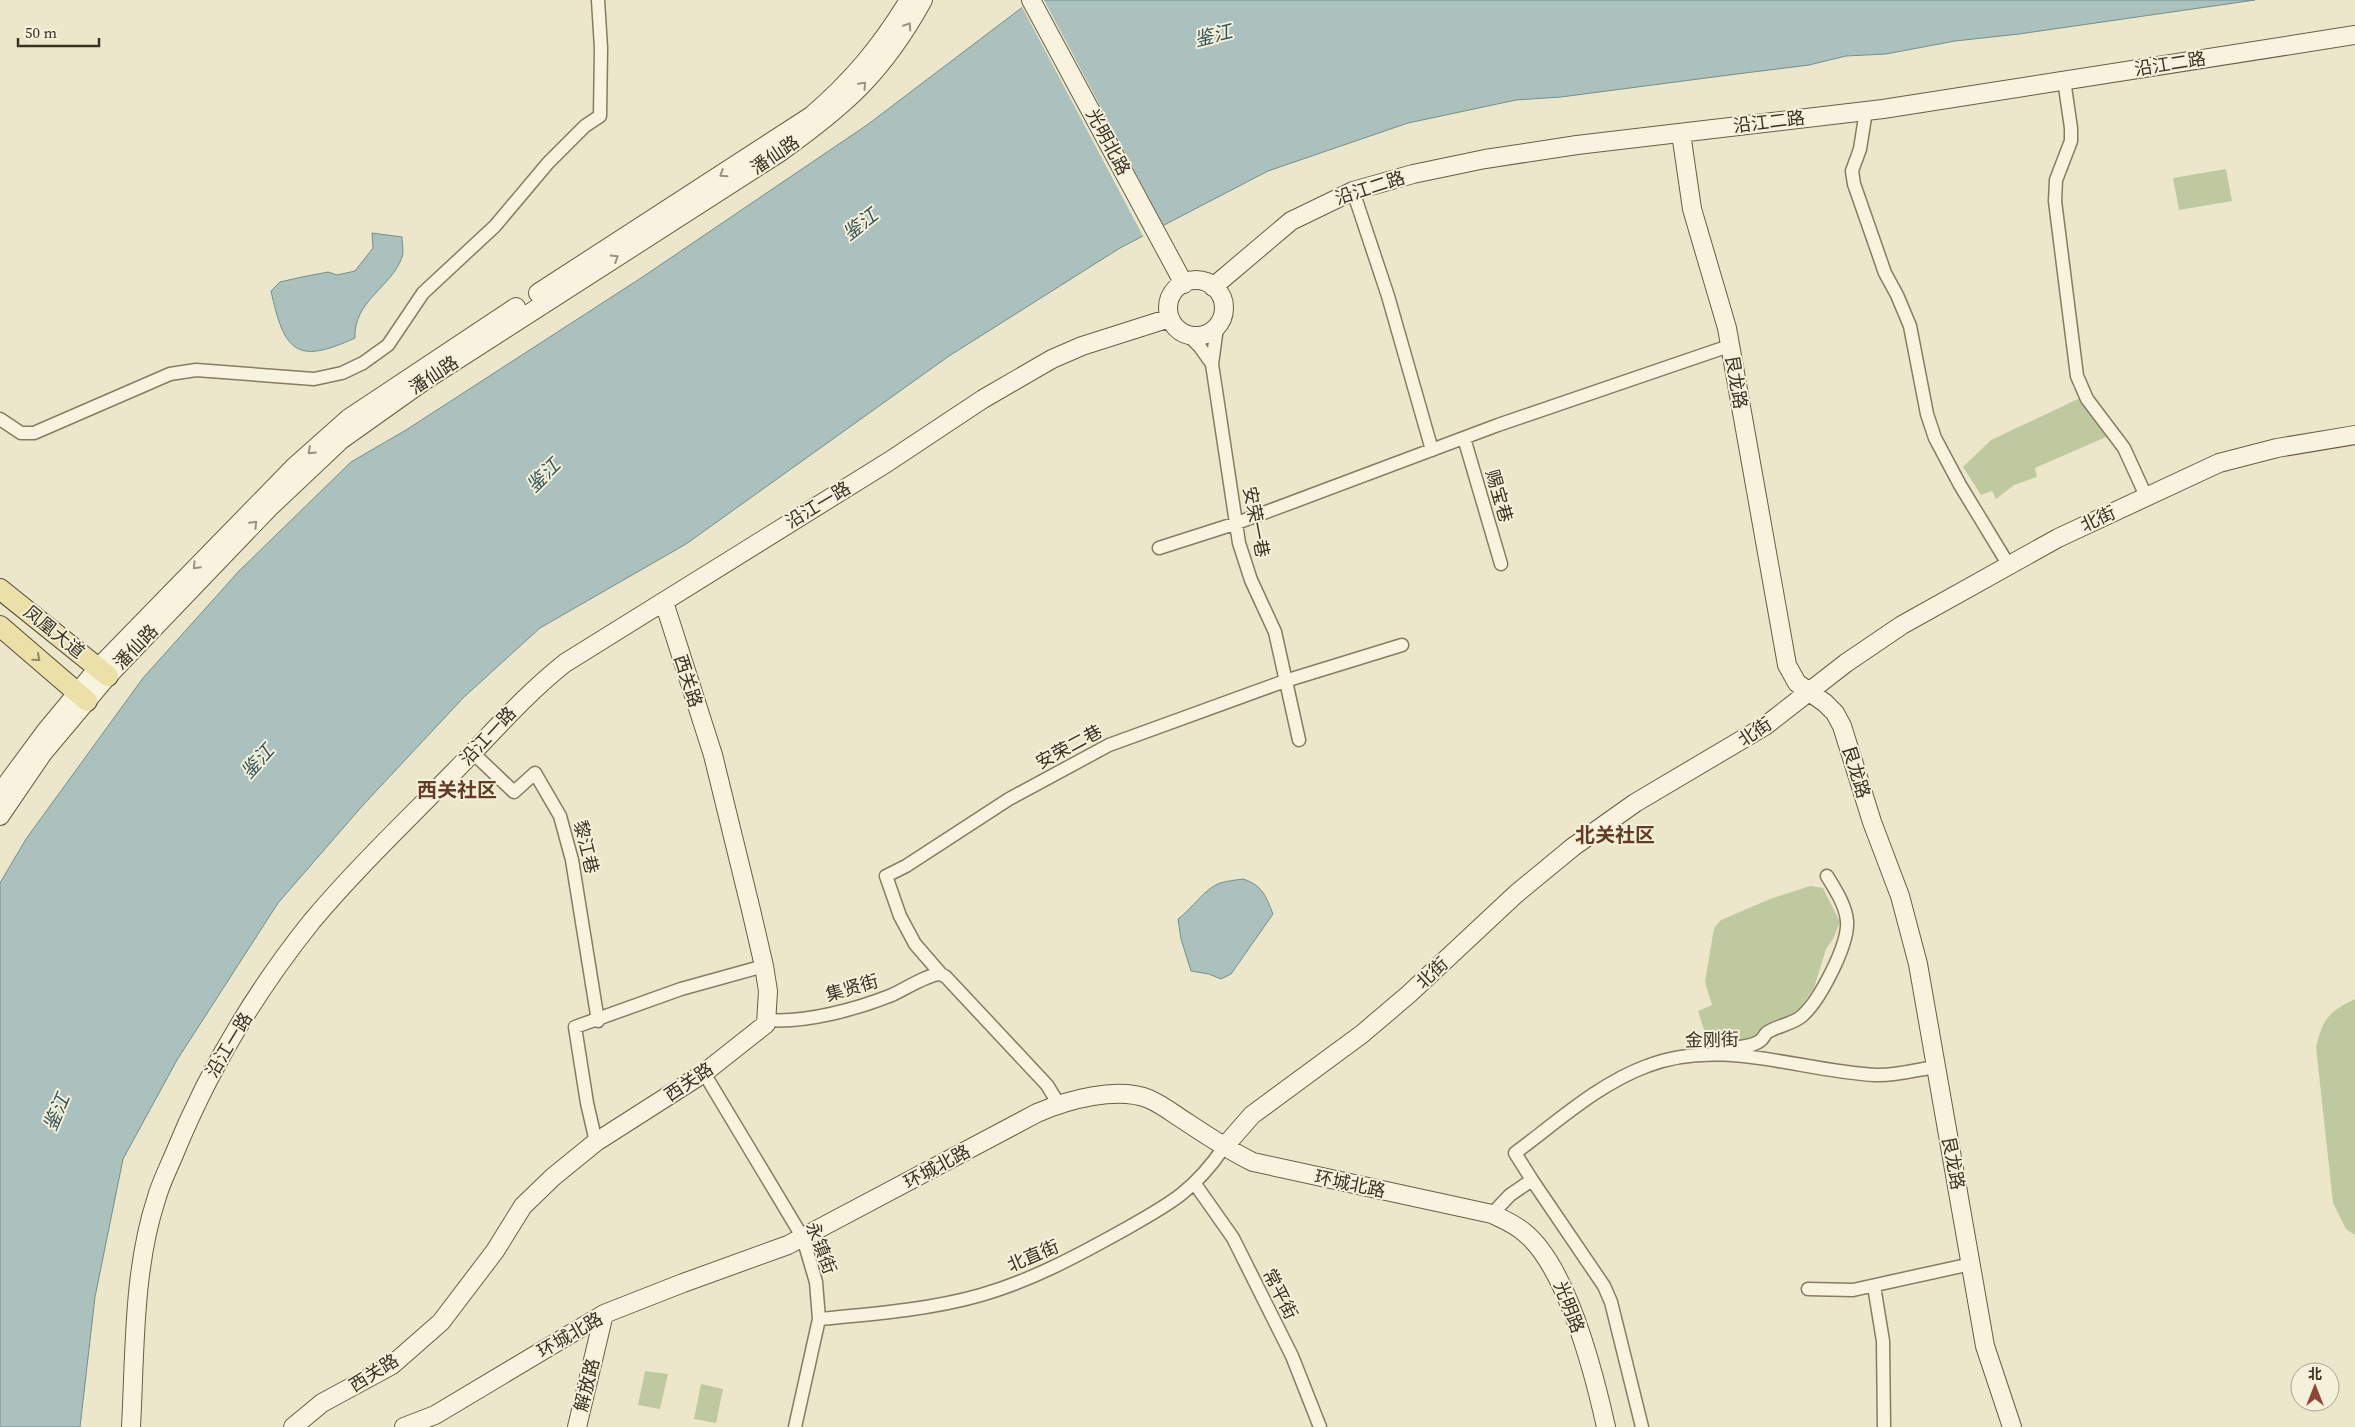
<svg xmlns="http://www.w3.org/2000/svg" width="2355" height="1427" viewBox="0 0 2355 1427" font-family="'Source Serif 4','Noto Sans SC',serif">
	<style>
		.green { fill: #bec9a0 }
		.water { fill: #abc1be; stroke: #728f8c }
		.pier { fill: #ece7cb }
		.lines { fill: none; stroke-linecap: round; stroke-linejoin: round }
		.street-casing { stroke: #877c61; stroke-width: 15 }
		.secondary-casing { stroke: #695d44; stroke-width: 20 }
		.primary-casing { stroke: #564934; stroke-width: 22 }
		.street { stroke: #f7f3de; stroke-width: 12 }
		.secondary { stroke: #f7f3de; stroke-width: 18 }
		.primary { stroke: #eae0a8; stroke-width: 20 }
		.oneway { stroke: #989280 }
		.oneway2 { stroke: #928866 }
		.labels { text-anchor: middle; stroke-width: 4; stroke-linejoin: round; paint-order: stroke }
		.street-label { font-size: 18px; fill: #393123; stroke: #f4f0da }
		.water-label { font-size: 19px; font-style: italic; fill: #335458; stroke: #f4f0da }
		.quarter-label { font-size: 20px; font-weight: bold; fill: #623c26; stroke: #f4f0da }
	</style>
	<rect width="100%" height="100%" fill="#ece7cb"/>
	<path class="green" d="M2226,169l6,32 -53,9 -6,-32z
		M2080,398l26,39 -71,31 2,9 -23,8 -18,14 -4,-8 -11,4 -18,-28 28,-27z
		M1810,886l13,2 17,34 -7,17 -7,10 -12,39 -15,21 -49,33 -29,-1 -4,-4 -6,3 -5,-4 -8,-25 14,-6 -7,-23 9,-54 7,-8 49,-21z
		M2355,999v236l-9,-6 -13,-26 -17,-156c7,-28 12,-35 39,-48z
		M645,1371l23,3 -8,35 -22,-4z
		M701,1384l22,5 -7,34 -22,-4z"/>
	<path class="water" d="M1032,0h1223l-236,34 -64,7 -69,13 -40,2 -37,9 -80,10 -168,22 -45,3 -108,23 -140,48 -148,77 -171,108 -263,188 -146,84 -76,69 -100,107 -86,99 -101,157 -54,99 -28,138 -15,130h-80v-544l26,-44 117,-161 96,-107 112,-109 55,-32 235,-152 226,-153z
		M372,233l30,4c0,6 2,14 0,20 -10,30 -49,44 -47,81 -60,28 -71,12 -84,-47l9,-9 22,-5 26,-5 9,3 18,-4 18,-23z
		M1243,879c19,6 23,17 30,35l-42,60 -10,5 -12,-5 -18,-3 -10,-32 -3,-20c14,-10 26,-30 42,-36 7,-2 16,-3 23,-4z"/>
	<path class="pier" d="M1028,0h16l121,228 -21,10 -123,-233z"/>
	<g class="lines">
		<defs>
			<path id="street" d="M2064,80l7,48v13l-15,39 -1,21 22,175 10,23 37,49 22,48
				M1866,111l-6,38 -8,22 2,13 31,89 12,22 13,31 17,88 8,24 25,47 48,79
				M1353,191l35,105 44,154
				M1217,327l-5,37 27,179 12,37 24,52 24,108
				M1188,335l12,12 12,17
				M0,419l21,14h13l136,-59 26,-4 118,9 28,-6 21,-10 25,-18 35,-52 72,-67 53,-63 37,-37 15,-10 1,-68 -3,-48
				M1464,438l37,126
				M1159,548l78,-25 261,-98 231,-79
				M473,753l41,39 21,-19 25,43 12,44 26,161
				M941,974l-26,-30 -15,-28 -14,-40 20,-10 103,-67 100,-54 176,-64 117,-36
				M768,1020c38,3 89,-11 124,-25 13,-6 36,-21 49,-21l5,3 101,108 11,18
				M1719,1053c13,-9 31,-3 42,-13 3,-2 4,-7 7,-8 11,-7 25,-8 34,-16 18,-16 47,-72 45,-95 -1,-15 -12,-32 -20,-45
				M704,1073l99,165 13,44 3,37 -24,108
				M596,1142l-9,-39 -12,-76 106,-38 83,-23
				M1532,1180l72,106 7,16 31,125
				M1195,1184l38,54 59,118 28,71
				M1492,1214l18,-19 22,-15 -17,-27c41,-30 83,-69 132,-87 73,-29 153,5 228,9 20,1 41,-5 60,-8
				M1874,1286l9,55 1,86
				M1808,1289l45,1 118,-26
				M819,1319c54,-5 109,-9 162,-24 49,-14 94,-38 139,-63 46,-26 73,-39 104,-85"/>
			<path id="secondary" d="M1031,0l153,284
				M1681,133l11,76 35,119 60,337 10,18 28,20 10,10 7,13 30,96 28,74 18,68 67,382 27,81
				M1168 308a28 28 0 1 1 56 0a28 28 0 1 1-56 0Z
				M1213,287l78,-66 62,-30 60,-17 72,-15 92,-14 306,-36 472,-74
				M538,293l273,-177c41,-35 70,-70 98,-116
				M0,793l45,-61 53,-64 196,-201 55,-49 167,-111
				M0,816l43,-63 63,-75 163,-170 72,-68 83,-59 355,-228c66,-47 104,-80 144,-153
				M1224,1147l28,-32 110,-81 47,-40 107,-100 57,-47 62,-44 130,-77 81,-63 56,-38 156,-87 161,-75 58,-15 78,-13
				M131,1427c4,-74 2,-157 25,-227 4,-15 11,-29 17,-43 34,-84 82,-165 139,-236 42,-50 90,-96 136,-143 39,-39 74,-81 117,-115l323,-201 95,-63 69,-40 30,-13 88,-28
				M293,1427l29,-24 70,-38 49,-43 54,-71 28,-45 30,-29 43,-35 108,-69 62,-49 2,-33 -4,-25 -13,-56 -38,-155 -49,-153
				M404,1427l31,-12 169,-101 79,-31 105,-38 249,-132c30,-13 80,-27 112,-14 14,6 26,16 39,24 21,14 42,28 65,39l239,52c11,5 23,10 33,19 42,35 69,140 81,194
				M577,1427l27,-113"/>
			<path id="primary" d="M0,589l108,87
				M0,626l87,75"/>
		</defs>
		<use href="#street" class="street-casing"/>
		<use href="#secondary" class="secondary-casing"/>
		<use href="#primary" class="primary-casing"/>
		<use href="#street" class="street"/>
		<use href="#secondary" class="secondary"/>
		<use href="#primary" class="primary"/>
	</g>
	<defs><path id="oneway-chevron" d="M-2-3.5L2.5 0L-2 3.5" fill="none" stroke-width="1.6" stroke-linecap="round" stroke-linejoin="round" transform="scale(1.25)"/></defs>
	<g class="oneway">
		<use href="#oneway-chevron" transform="translate(908 26) rotate(-57)"/>
		<use href="#oneway-chevron" transform="translate(863 85) rotate(-47)"/>
		<use href="#oneway-chevron" transform="translate(723 174) rotate(147)"/>
		<use href="#oneway-chevron" transform="translate(615 258) rotate(-32)"/>
		<use href="#oneway-chevron" transform="translate(311 451) rotate(137)"/>
		<use href="#oneway-chevron" transform="translate(254 524) rotate(-46)"/>
		<use href="#oneway-chevron" transform="translate(196 566) rotate(134)"/>
	</g>
	<use class="oneway2" href="#oneway-chevron" transform="translate(37 658) rotate(41)"/>
	<g class="labels">
		<g class="street-label">
			<text transform="translate(2170 64) rotate(-9)" y="6">沿江二路</text>
			<text transform="translate(1769 122) rotate(-7)" y="6">沿江二路</text>
			<text transform="translate(1108 142) rotate(62)" y="6">光明北路</text>
			<text transform="translate(775 155) rotate(-34)" y="6">潘仙路</text>
			<text transform="translate(1370 188) rotate(-18)" y="6">沿江二路</text>
			<text transform="translate(434 375) rotate(-33)" y="6">潘仙路</text>
			<text transform="translate(1736 382) rotate(80)" y="6">艮龙路</text>
			<text transform="translate(1499 496) rotate(74)" y="6">赐宝巷</text>
			<text transform="translate(818 505) rotate(-31)" y="6">沿江一路</text>
			<text transform="translate(2098 519) rotate(-25)" y="6">北街</text>
			<text transform="translate(1256 522) rotate(79)" y="6">安荣一巷</text>
			<text transform="translate(54 632) rotate(39)" y="6">凤凰大道</text>
			<text transform="translate(136 647) rotate(-46)" y="6">潘仙路</text>
			<text transform="translate(688 681) rotate(72)" y="6">西关路</text>
			<text transform="translate(1755 732) rotate(-34)" y="6">北街</text>
			<text transform="translate(488 736) rotate(-47)" y="6">沿江一路</text>
			<text transform="translate(1069 747) rotate(-28)" y="6">安荣二巷</text>
			<text transform="translate(1856 772) rotate(73)" y="6">艮龙路</text>
			<text transform="translate(586 847) rotate(76)" y="6">黎江巷</text>
			<text transform="translate(1432 973) rotate(-43)" y="6">北街</text>
			<text transform="translate(852 988) rotate(-16)" y="6">集贤街</text>
			<text transform="translate(1712 1040) rotate(-1)" y="6">金刚街</text>
			<text transform="translate(229 1045) rotate(-59)" y="6">沿江一路</text>
			<text transform="translate(689 1082) rotate(-34)" y="6">西关路</text>
			<text transform="translate(1953 1163) rotate(79)" y="6">艮龙路</text>
			<text transform="translate(937 1167) rotate(-28)" y="6">环城北路</text>
			<text transform="translate(1350 1184) rotate(12)" y="6">环城北路</text>
			<text transform="translate(821 1248) rotate(69)" y="6">永镇街</text>
			<text transform="translate(1033 1256) rotate(-23)" y="6">北直街</text>
			<text transform="translate(1280 1294) rotate(63)" y="6">常平街</text>
			<text transform="translate(1569 1307) rotate(69)" y="6">光明路</text>
			<text transform="translate(570 1335) rotate(-30)" y="6">环城北路</text>
			<text transform="translate(374 1373) rotate(-32)" y="6">西关路</text>
			<text transform="translate(587 1385) rotate(-76)" y="6">解放路</text>
		</g>
		<g class="water-label">
			<text transform="translate(1213 35) rotate(-14)" y="7">鉴江</text>
			<text transform="translate(860 224) rotate(-38)" y="7">鉴江</text>
			<text transform="translate(543 475) rotate(-45)" y="7">鉴江</text>
			<text transform="translate(257 761) rotate(-48)" y="7">鉴江</text>
			<text transform="translate(56 1112) rotate(-67)" y="7">鉴江</text>
		</g>
		<g class="quarter-label">
			<text x="457" y="797">西关社区</text>
			<text x="1615" y="842">北关社区</text>
		</g>
	</g>
	<g transform="translate(2315 1387)"><circle r="24" fill="#f4f0da" stroke="#a9a491"/>
	<path d="M0-4L9 19L0 12L-9 19Z" fill="#914436"/>
	<text y="-8" font-size="14" font-weight="bold" text-anchor="middle" fill="#393123">北</text>
	</g>
	<path d="M18 38v8h81v-8" fill="none" stroke="#393123" stroke-width="2.5"/>
	<text x="25" y="38" font-size="15" fill="#393123" stroke="#f4f0da" stroke-width="4" paint-order="stroke">50 m</text>
</svg>
